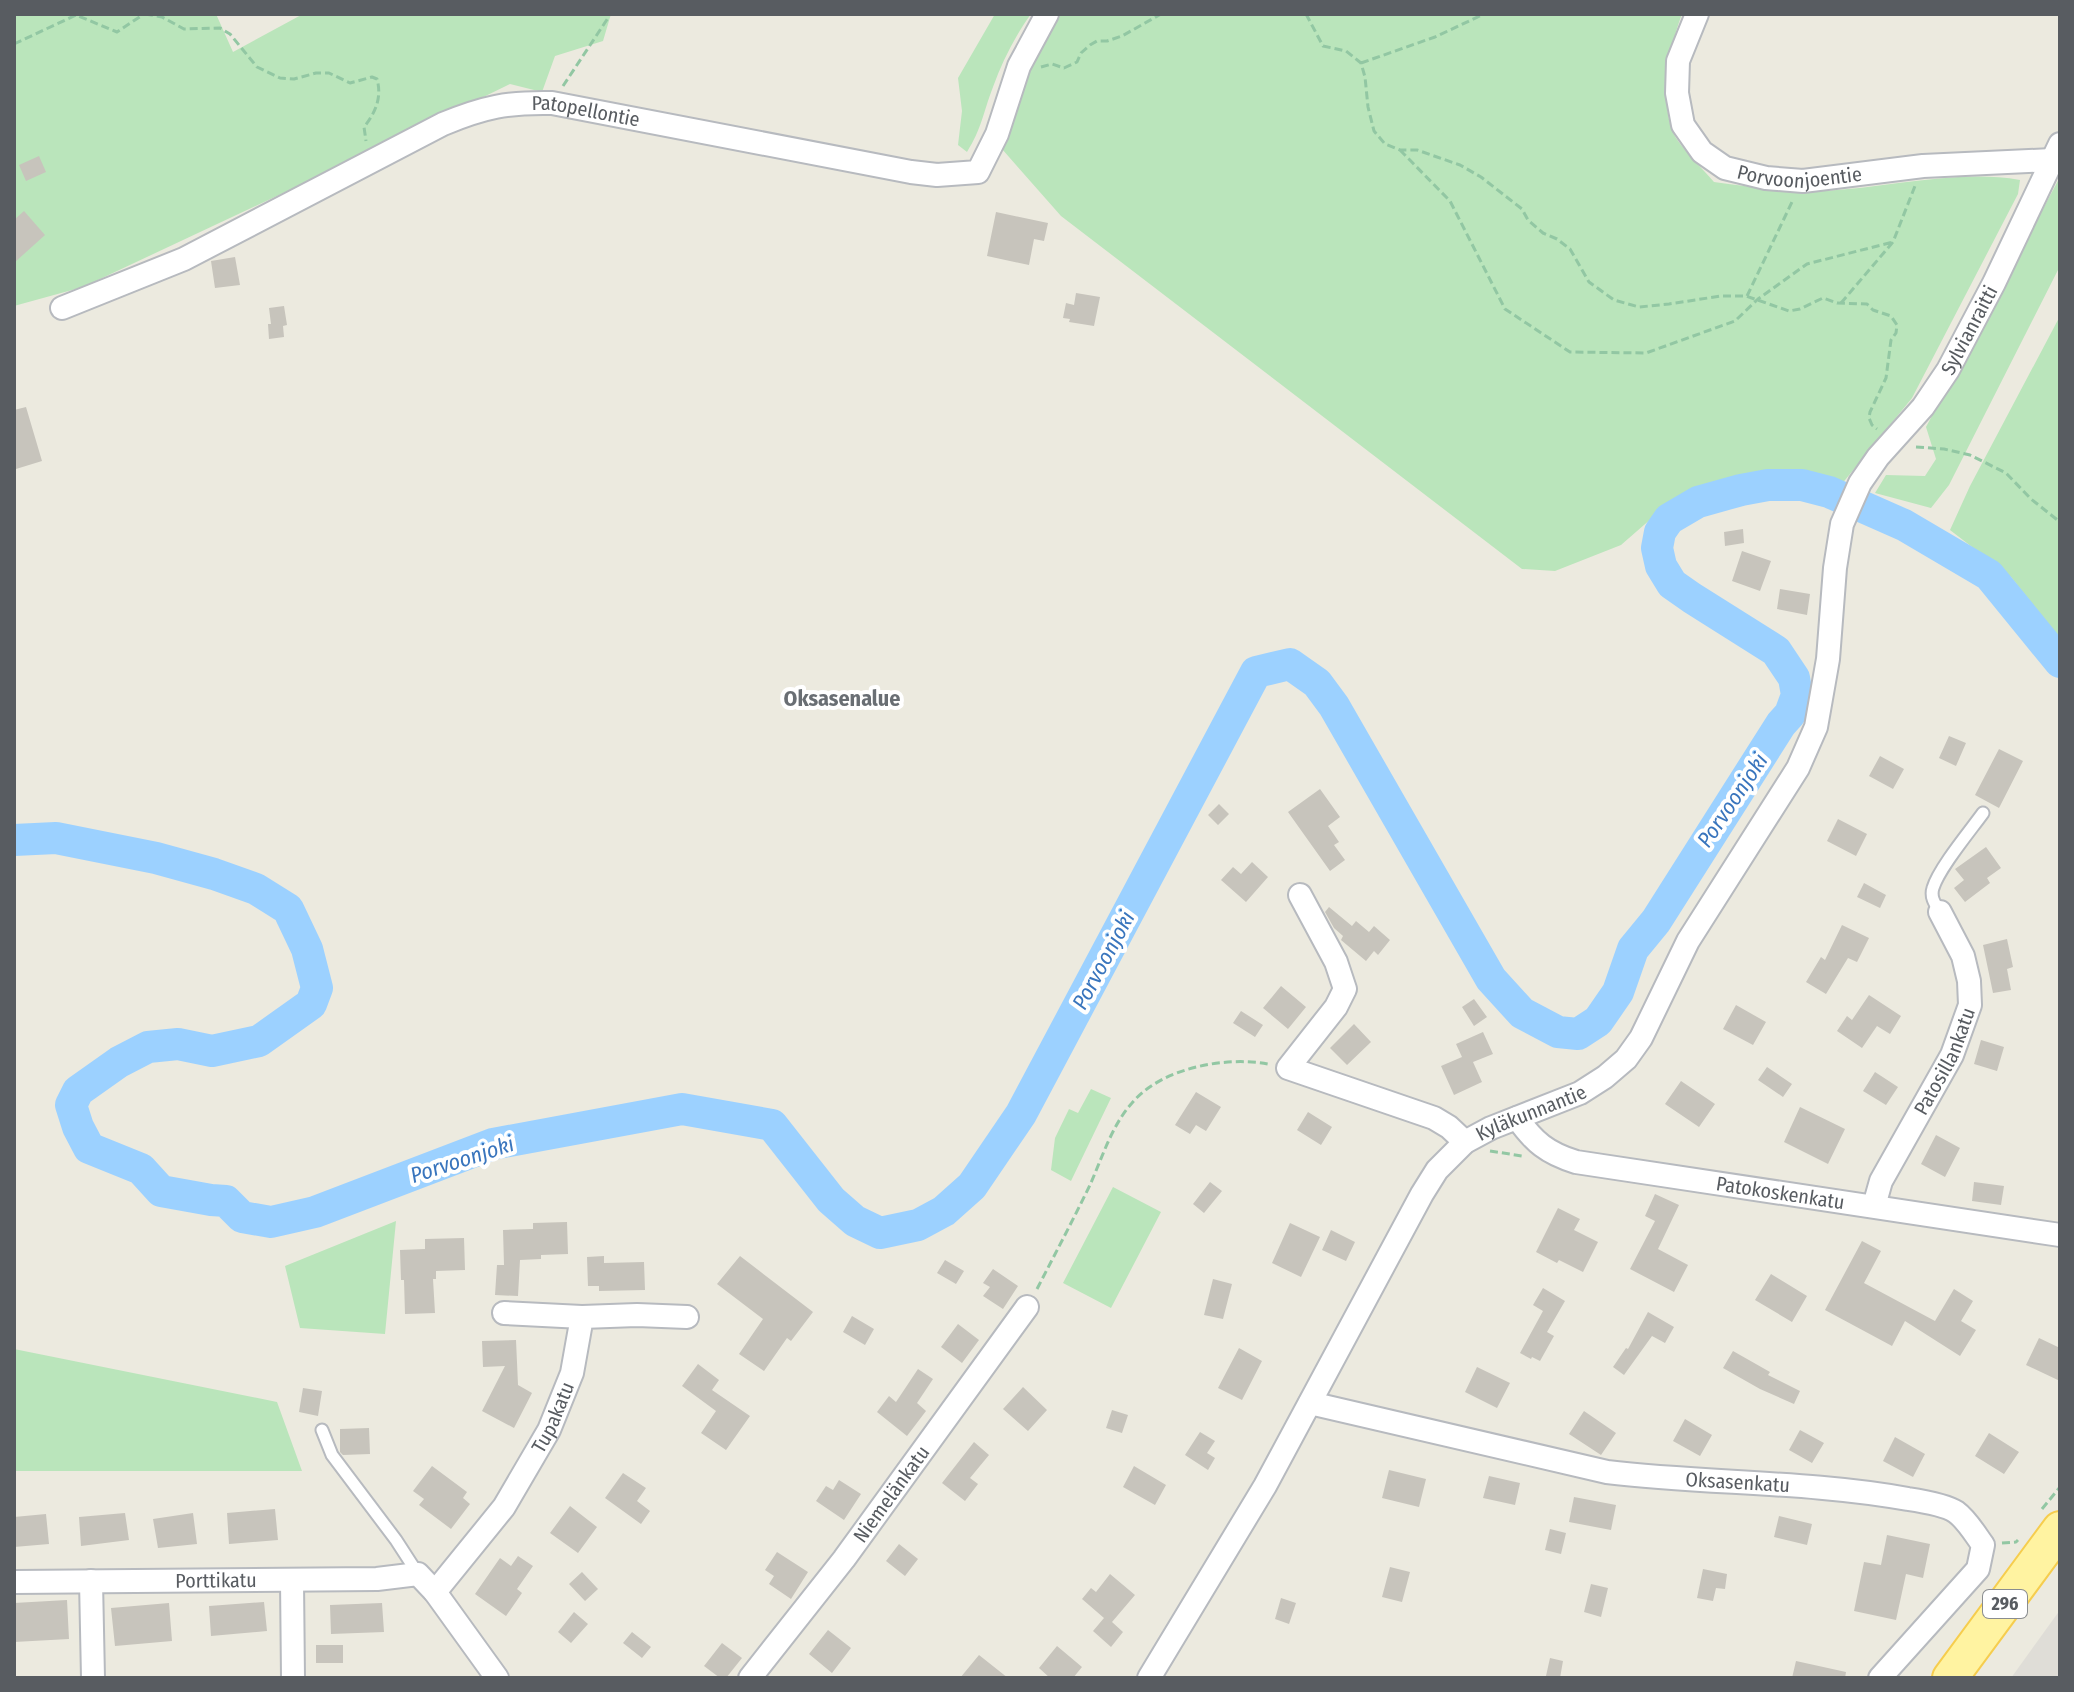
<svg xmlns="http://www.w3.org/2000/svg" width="2074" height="1692" viewBox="0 0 2074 1692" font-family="'Fira Sans Condensed',sans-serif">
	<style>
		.industrial { fill: #dfddd7 }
		.green { fill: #bae5bb }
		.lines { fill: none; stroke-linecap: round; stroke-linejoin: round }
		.river { stroke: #9cd1ff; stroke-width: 32 }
		.building { fill: #c7c4bc }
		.service-casing { stroke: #b7babf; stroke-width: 15 }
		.minor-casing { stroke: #b7babf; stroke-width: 26 }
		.primary-casing { stroke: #f6cd4e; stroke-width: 38 }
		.path { stroke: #92c7a3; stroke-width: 3; stroke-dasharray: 8 4; stroke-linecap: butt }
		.service { stroke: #fff; stroke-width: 11 }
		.minor { stroke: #fff; stroke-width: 22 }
		.primary { stroke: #fff3a1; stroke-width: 34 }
		.labels { text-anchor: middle; stroke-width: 8; stroke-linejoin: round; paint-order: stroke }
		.shield { fill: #fff; stroke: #8a8d90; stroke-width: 2 }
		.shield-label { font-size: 18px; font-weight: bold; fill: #585c61 }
		.street-label { font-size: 20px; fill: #585c61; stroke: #fff }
		.neighbourhood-label { font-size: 22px; font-weight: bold; fill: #696e73; stroke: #fff }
		.water-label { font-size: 22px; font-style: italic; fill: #3975bd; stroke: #fff }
	</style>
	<rect width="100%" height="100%" fill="#eceadf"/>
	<path class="industrial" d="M2060,1610v68h-49z"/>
	<path class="green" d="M14,14h202l17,38 70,-38h308l-8,27 -48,15 -13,36 -32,-8 -133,65 -294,138 -69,19z
		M995,14h36c-16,22 -29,48 -38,73 -10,26 -11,41 -26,65l-9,-7 4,-34 -4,-33z
		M1061,14h621c-12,30 -24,95 -6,124 11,16 26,30 38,44 36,5 73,10 110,9 64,-3 133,-22 196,-11l-2,14 -106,204 -71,87 -40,-12 -55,1 -42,18 -52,26 -31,27 -66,26 -33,-2 -461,-353 -59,-67 17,-78z
		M2060,177v89l-111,219 -18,23 -56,-15 11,-18 39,1 11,-17 -10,-32z
		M2060,316v323l-49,-62 -61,-47 20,-44z
		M1091,1089l20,9 -40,83 -20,-11 4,-32 14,-29 9,4z
		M1113,1187l48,25 -50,96 -48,-25z
		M396,1221l-11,113 -85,-6 -15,-62z
		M14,1349l263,53 25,69h-288z"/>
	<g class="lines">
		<path class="river" d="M14,840l42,-2 100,20 58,16 42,15 32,20 19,40 10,39 -6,16 -52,37 -47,10 -34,-7 -30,3 -29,15 -41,29 -7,14 7,22 11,21 52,21 20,22 50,9 15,1 16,16 29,5 44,-10 178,-68 189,-35 90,16 59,75 24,21 25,12 38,-8 26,-14 28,-25 49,-72 235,-442 34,-8 27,19 17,23 157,273 31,34 36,19 20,2 20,-13 20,-29 15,-43 23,-28 125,-197 9,-10 7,-19 -3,-17 -18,-27 -84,-53 -20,-14 -11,-18 -4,-18 3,-16 9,-13 29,-17 43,-12 27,-5h34l27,7 75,33 85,50 71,87"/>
	</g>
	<path class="building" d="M39,156l7,16 -20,9 -7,-16z
		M24,211l21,24 -31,28v-43z
		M996,212l52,11 -4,18 -10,-2 -5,26 -42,-9z
		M235,257l5,28 -25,3 -4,-27z
		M1076,293l24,4 -6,29 -25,-4 1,-3 -7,-1 3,-15 8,2z
		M284,306l3,19 -4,1 1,11 -15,2 -1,-15h3l-2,-16z
		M26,407l16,54 -26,8 -2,-9v-50z
		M1743,529l1,14 -19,3 -1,-14z
		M1742,551l29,10 -11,30 -28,-10z
		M1780,589l30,5 -3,21 -30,-6z
		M1949,736l17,7 -10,23 -17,-8z
		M1999,749l24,12 -24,47 -24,-13z
		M1880,756l24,13 -11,20 -24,-13z
		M1320,789l20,28 -12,9 11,16 -5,3 11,15 -15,11 -42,-59z
		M1219,804l10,10 -11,11 -10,-10z
		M1838,819l29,15 -11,22 -29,-15z
		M1986,847l15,21 -14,10 3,5 -25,19 -11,-14 10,-8 -9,-11z
		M1252,862l16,15 -22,25 -25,-22 12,-13 8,7z
		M1864,883l22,12 -6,13 -23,-11z
		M1329,907l23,19 4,-5 13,11 5,-6 16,14 -12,15 -4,-4 -8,10 -25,-21 2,-4 -9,-8 -9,-16z
		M1842,925l27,13 -12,24 -9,-4 -22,36 -20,-12 15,-25 4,3z
		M2007,939l6,28 -6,2 4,21 -18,3 -10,-48z
		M1281,986l25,21 -18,22 -25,-21z
		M1869,995l32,21 -11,18 -13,-8 -15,22 -25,-17 10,-15 5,4z
		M1474,999l13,18 -13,9 -12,-19z
		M1736,1005l30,17 -13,23 -30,-16z
		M1241,1011l22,14 -8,12 -22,-14z
		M1354,1024l17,18 -24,23 -17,-17z
		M1483,1032l10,22 -20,8 9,20 -28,13 -13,-29 21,-9 -6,-13z
		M1981,1040l23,7 -7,24 -23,-7z
		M1767,1067l25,17 -9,13 -25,-17z
		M1875,1072l23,15 -12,18 -23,-14z
		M1681,1081l34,23 -16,23 -34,-23z
		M1196,1092l25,15 -15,24 -10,-6 -6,9 -15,-9z
		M1800,1107l45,22 -17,35 -44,-22z
		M1308,1112l24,15 -11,18 -24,-15z
		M1936,1135l24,13 -15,29 -24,-13z
		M1210,1182l12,9 -18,22 -11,-9z
		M1974,1182l30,4 -3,19 -29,-4z
		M1655,1194l24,11 -21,44 30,16 -14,27 -44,-23 25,-48 -10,-5z
		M1558,1208l22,11 -6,11 24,12 -15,30 -24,-12 -2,3 -21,-11z
		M567,1222l1,32 -27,1v4l-21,1 -2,36 -23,-1 2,-30h7l-1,-35 30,-1v-6z
		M1290,1223l30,14 -19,40 -29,-14z
		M1331,1230l24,12 -9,19 -24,-11z
		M464,1238l1,32 -29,1v8h-3l2,34 -30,1 -1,-34h-3l-1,-30 25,-1v-10z
		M1862,1241l19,10 -17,32 71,38 19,-32 19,12 -12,20 15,9 -16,26 -55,-35 -13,25 -67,-36z
		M604,1256v7l40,-1 1,28 -46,1v-5h-11l-1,-29z
		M740,1256l73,56 -22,29 -4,-3 -23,33 -25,-17 24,-35 -46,-35z
		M945,1260l19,11 -8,13 -19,-11z
		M993,1269l25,17 -15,23 -20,-13 7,-9 -7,-4z
		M1771,1274l36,22 -15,26 -37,-22z
		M1213,1279l19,5 -9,35 -19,-4z
		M1543,1288l22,13 -18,31 7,4 -14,25 -8,-4 -1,2 -11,-6 23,-42 -10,-6z
		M1648,1312l26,15 -9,16 -13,-7 -28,39 -11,-8 13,-19 2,1z
		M852,1316l22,13 -9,16 -22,-13z
		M958,1324l21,16 -17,23 -21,-16z
		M2039,1338l21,10v33l-34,-16z
		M516,1340l2,45 14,8 -18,35 -32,-17 23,-45 -22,1 -1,-26z
		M1239,1348l23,13 -20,39 -24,-12z
		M1733,1351l37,21 -2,3 32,16 -6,13 -34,-15 -37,-21z
		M698,1364l21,16 -7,10 38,26 -24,34 -25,-17 15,-22 -34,-25z
		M1477,1367l33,16 -13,25 -32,-16z
		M918,1369l15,10 -16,24 9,8 -19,25 -30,-24 12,-16 7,6z
		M1023,1387l24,23 -19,21 -25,-22z
		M303,1388l19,3 -4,25 -19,-4z
		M1112,1410l16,5 -6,18 -16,-5z
		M1584,1411l32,22 -15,22 -32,-21z
		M1685,1419l27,16 -12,21 -27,-15z
		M369,1428l1,26 -27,1 -3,-3v-23z
		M1800,1430l24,13 -12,20 -23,-13z
		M1200,1432l15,9 -8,12 8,5 -7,12 -23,-15z
		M1989,1433l30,19 -15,22 -29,-18z
		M1895,1437l30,17 -12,23 -30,-16z
		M974,1442l15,13 -19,23 8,6 -13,17 -23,-18z
		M432,1466l35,26 -4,6 7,6 -19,25 -32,-24 5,-6 -11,-8z
		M1134,1466l32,19 -11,20 -32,-18z
		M1389,1470l37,9 -7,28 -37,-9z
		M623,1473l23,15 -9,13 13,10 -9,13 -36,-26z
		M1489,1476l31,7 -5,22 -32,-7z
		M839,1480l22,14 -17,26 -28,-19 10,-15 7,4z
		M1574,1497l42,8 -5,25 -42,-8z
		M570,1506l27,21 -19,26 -28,-20z
		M275,1509l3,31 -49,4 -2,-31z
		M125,1513l4,27 -48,6 -2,-29z
		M193,1513l4,31 -39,4 -5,-29z
		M46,1514l3,30 -35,3v-30z
		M1779,1516l33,8 -5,21 -33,-8z
		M1550,1529l16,4 -5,21 -16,-4z
		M1887,1535l43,9 -7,34 -17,-4 -10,46 -42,-9 10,-49 17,3z
		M899,1544l19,15 -13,17 -19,-15z
		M777,1552l31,20 -17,27 -22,-15 5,-8 -9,-6z
		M518,1556l15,10 -16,23 5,4 -16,23 -31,-22 25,-36 11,8z
		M1390,1567l20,5 -8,30 -20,-5z
		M1703,1569l24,5 -2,15 -9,-1 -3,13 -16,-3z
		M582,1572l16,17 -13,12 -16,-17z
		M1110,1574l25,21 -23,27 11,10 -12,15 -18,-16 11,-13 -22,-19 9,-11 5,4z
		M1591,1584l17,4 -7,29 -17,-5z
		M1281,1598l15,5 -7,21 -14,-5z
		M67,1600l2,39 -55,3v-39z
		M264,1602l3,29 -56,5 -2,-30z
		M169,1603l3,38 -57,5 -4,-38z
		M382,1603l2,29 -53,2 -1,-29z
		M574,1612l14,12 -17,19 -13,-11z
		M828,1630l23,18 -19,25 -23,-19z
		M632,1632l19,15 -9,11 -19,-15z
		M722,1643l20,15 -16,20h-6l-16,-12z
		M316,1645h27v18h-27z
		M1057,1646l25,21 -9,11h-23l-11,-10z
		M979,1655l29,23h-48z
		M1550,1658l13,3 -3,17 -14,-2z
		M1796,1661l50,11 -1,6h-53z"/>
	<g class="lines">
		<defs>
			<path id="service" d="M1940,912c-5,-8 -10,-15 -7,-24 6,-20 37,-57 50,-75
				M322,1430l10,25 64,85 22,34"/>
			<g id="minor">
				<path id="s1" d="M1697,14l-19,47 -1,32 6,32 19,27 23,16 41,10 37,3 120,-15 129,-6"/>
				<path id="s2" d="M62,308l122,-49 259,-135c41,-17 65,-22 109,-21l359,69 26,3 41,-3 19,-38 22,-68 28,-52"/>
				<path d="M1300,895l36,67 9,27 -9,18 -48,61 146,50 15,9 16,15"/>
				<path id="s3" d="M1517,1118c17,24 30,35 59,44l484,73"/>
				<path id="s4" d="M1874,1206l7,-25 71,-126 18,-50 -1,-24 -6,-25 -23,-44"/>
				<path d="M504,1313l78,4"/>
				<path id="s5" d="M1310,1403l297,69c100,12 202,9 301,27 13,2 38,6 48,13 11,8 19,22 27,33l-5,24 -98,109"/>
				<path d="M91,1581l2,97"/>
				<path d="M292,1581l1,97"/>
				<path id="s6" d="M14,1582l363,-3 41,-5 17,18 62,86"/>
				<path id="s7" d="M435,1592l69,-85 45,-77 23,-57 10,-56 55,-2 50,2"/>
				<path id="s8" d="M750,1678l94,-119 183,-252"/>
				<path id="s9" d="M1149,1678l116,-192 157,-292 15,-24 28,-28 26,-14 89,-35 25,-16 21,-18 15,-21 47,-97 110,-173 18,-41 12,-68 7,-91 7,-44 18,-41 18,-26 45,-50 25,-37 46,-87 66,-139"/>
			</g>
			<path id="primary" d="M1950,1678l110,-149"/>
		</defs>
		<use href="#service" class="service-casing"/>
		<use href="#minor" class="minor-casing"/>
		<use href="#primary" class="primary-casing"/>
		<path class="path" d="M145,14l17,3 22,12 36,-1 10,6 27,33 23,11 14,1 22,-6h13l21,10 22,-6 5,2c5,18 -1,33 -13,48l2,14
			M1306,14l17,32 23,5 15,12 4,14 3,30 6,24 11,13 15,6h17l43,15 21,12 41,32 6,11 15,13 14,6 13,10 19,33 25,18 25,7 30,-3 52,-8h25l43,15 11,-2 23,-11 14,5 30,1 6,6 18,6 6,9 -1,8 -5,7 -5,38 -16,34 -1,6 3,7 5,4
			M14,44l62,-29 41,17 27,-18
			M1361,63l74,-26 49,-23
			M1041,67l11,-3 12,4 13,-6 4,-9 9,-8 7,-4h10l15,-5 39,-22
			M563,86l45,-68v-4
			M1400,150l50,51 55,108 65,43 76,1 89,-32 23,-22 49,-35 86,-22
			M1747,296l45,-94
			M1841,303l52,-61 22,-56
			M1916,447l28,2 26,6 36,18 25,26 29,23
			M1490,1151l32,5
			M1037,1289c18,-35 36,-69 53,-104 12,-27 22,-60 42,-82 29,-35 93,-47 136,-39
			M2042,1509l18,-22
			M2002,1543l14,-1 2,-2"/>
		<use href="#service" class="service"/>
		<use href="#minor" class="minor"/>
		<use href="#primary" class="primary"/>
	</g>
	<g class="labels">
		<rect class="shield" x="1983" y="1590" width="44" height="28" rx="6"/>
		<g class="shield-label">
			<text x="2005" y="1610">296</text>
		</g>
		<g class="street-label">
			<text dy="7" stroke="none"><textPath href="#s2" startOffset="570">Patopellontie</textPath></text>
			<text dy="7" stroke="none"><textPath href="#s1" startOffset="252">Porvoonjoentie</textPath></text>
			<text dy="7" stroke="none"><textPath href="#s9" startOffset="1628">Sylvianraitti</textPath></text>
			<text dy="7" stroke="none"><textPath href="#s4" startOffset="162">Patosillankatu</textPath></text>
			<text dy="7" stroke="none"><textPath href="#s9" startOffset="696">Kyläkunnantie</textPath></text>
			<text dy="7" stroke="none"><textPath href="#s3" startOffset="282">Patokoskenkatu</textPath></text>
			<text dy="7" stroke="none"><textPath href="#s7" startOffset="212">Tupakatu</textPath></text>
			<text dy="7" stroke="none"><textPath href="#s5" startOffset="436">Oksasenkatu</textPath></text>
			<text dy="7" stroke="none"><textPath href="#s8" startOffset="232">Niemelänkatu</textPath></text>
			<text dy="7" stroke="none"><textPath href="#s6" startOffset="202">Porttikatu</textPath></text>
		</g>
		<g class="neighbourhood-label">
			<text x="842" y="706">Oksasenalue</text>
		</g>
		<g class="water-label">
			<text transform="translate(1732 800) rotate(-56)" y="8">Porvoonjoki</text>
			<text transform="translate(1103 960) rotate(-62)" y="8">Porvoonjoki</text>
			<text transform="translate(462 1159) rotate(-18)" y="8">Porvoonjoki</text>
		</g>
	</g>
	<rect width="2074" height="1692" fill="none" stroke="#585c61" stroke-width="32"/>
</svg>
